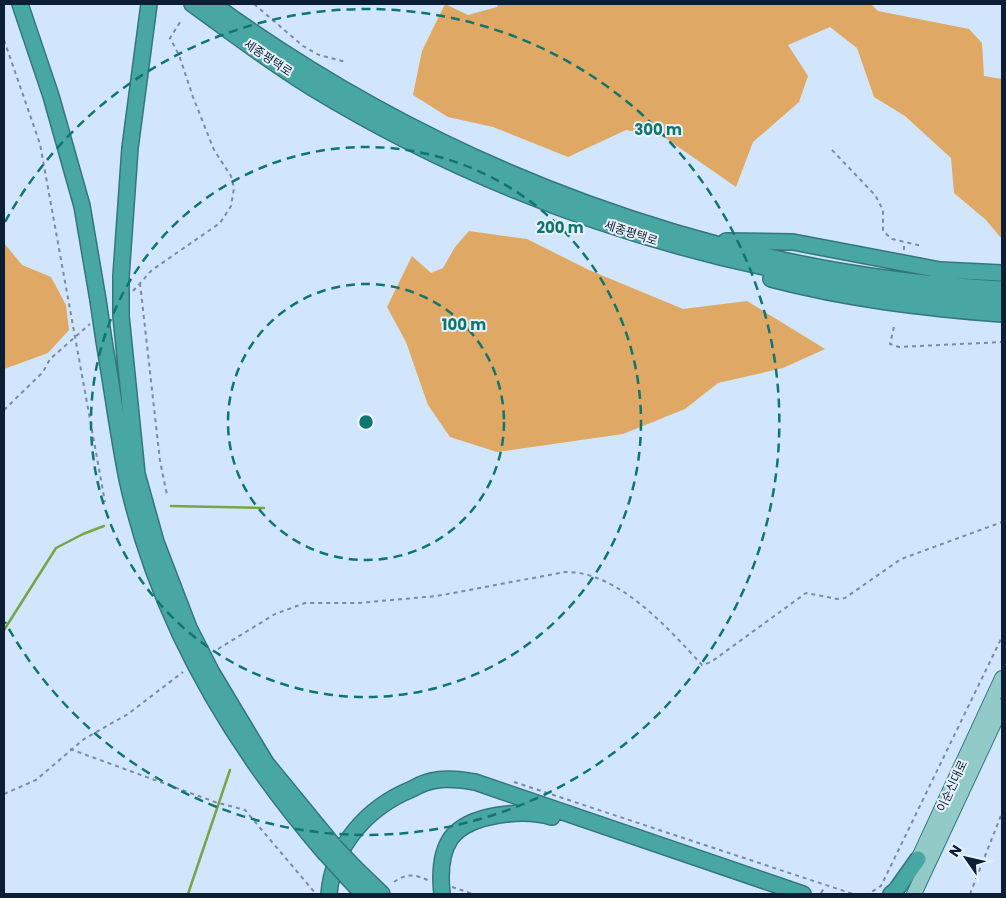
<svg xmlns="http://www.w3.org/2000/svg" width="1006" height="898" viewBox="0 0 1006 898" font-family="Poppins,'Noto Sans KR',sans-serif">
	<style>
		.green { fill: #dfa864 }
		.lines { fill: none; stroke-linecap: round; stroke-linejoin: round }
		.stream { stroke: #76a449; stroke-width: 2.5 }
		.primary-casing { stroke: #33777c; stroke-width: 16 }
		.highway-casing { stroke: #33777c; stroke-width: 18 }
		.path { stroke: #798ca3; stroke-width: 2; stroke-dasharray: 4 4; stroke-linecap: butt }
		.primary { stroke: #92cac8; stroke-width: 14 }
		.highway { stroke: #49a7a3; stroke-width: 15 }
		.highway-bridge-casing { stroke: #33777c; stroke-width: 18; stroke-linecap: butt }
		.highway-bridge { stroke: #49a7a3; stroke-width: 15 }
		.ring { fill: none; stroke: #0f766e; stroke-width: 2.5; stroke-dasharray: 9 6 }
		.labels { text-anchor: middle; stroke-width: 4; stroke-linejoin: round; paint-order: stroke }
		.street-label { font-size: 12px; fill: #0b1e33; stroke: #e7f1fd }
		.centre { fill: #0f766e; stroke: #e7f1fd; stroke-width: 2.5 }
		.ring-label { font-size: 15px; text-anchor: middle; font-weight: bold; fill: #0f766e; stroke: #e7f1fd; stroke-width: 4; stroke-linejoin: round; paint-order: stroke }
	</style>
	<rect width="100%" height="100%" fill="#d1e5fc"/>
	<path class="green" d="M445,4l23,11 29,-8 1,-3h373l7,7 91,18 13,14 2,33 18,3v160l-16,-19 -32,-27 -3,-35 -46,-42 -31,-19 -17,-49 -27,-21 -42,18 20,31 -9,26 -46,40 -17,45 -72,-50 -38,-7 -58,27 -75,-30 -45,-10 -35,-22 9,-44z
		M469,231l58,8 62,31 94,39 64,-8 78,48 -42,19 -65,15 -33,26 -62,25 -126,18 -47,-15 -22,-32 -22,-63 -19,-35 25,-51 19,17 12,-5 12,-21z
		M4,243l18,22 29,12 15,28 3,25 -21,23 -44,16z"/>
	<g class="lines">
		<path class="stream" d="M171,506l93,2
			M4,630l52,-82 27,-14 21,-8
			M188,894l42,-124"/>
		<defs>
			<path id="primary" d="M914,868l88,-190
				M914,894l88,-188"/>
			<path id="highway" d="M20,4l31,92 31,110 16,94
				M192,4c39,28 78,58 119,83 212,129 445,197 691,213
				M213,4c228,166 507,271 789,285
				M726,241l67,1 147,28 62,3
				M121,276l9,-128 19,-144
				M771,279c76,20 153,29 231,35
				M121,316l16,158 19,68 33,86 23,45 54,90 68,83
				M104,341c8,46 14,93 23,138 31,142 104,265 198,374
				M355,868l27,26
				M347,877l16,17
				M329,894c4,-49 39,-87 83,-105 7,-4 16,-8 25,-9 13,-2 25,0 38,2l328,112
				M442,894c-2,-18 -2,-40 9,-56 19,-25 74,-29 101,-21
				M891,894l5,-4 22,-31"/>
		</defs>
		<use href="#primary" class="primary-casing"/>
		<use href="#highway" class="highway-casing"/>
		<path class="path" d="M254,4l49,42 16,9 27,7
			M4,40l36,104 65,358
			M832,150l43,45 8,15v21l9,8 30,7
			M904,250v-8
			M140,283l20,178 7,34
			M133,291l19,-21 68,-47 11,-17 3,-18 -3,-12 -17,-26 -21,-53 -14,-42 -9,-17 12,-19
			M894,327l-4,17 9,3 103,-5
			M4,410l39,-38 7,-13 40,-35
			M218,649l57,-35 30,-11h53l79,-7 128,-24c53,-1 103,56 137,93l9,-3 95,-69 31,6 8,-1 56,-39 101,-37
			M70,749l145,53 30,8 71,84
			M514,782l339,112
			M4,794l32,-14 48,-41 44,-25 55,-42
			M394,882c14,-10 22,-7 36,-1
			M452,887l21,7
			M821,893l4,-6
			M857,894h11l13,-8 121,-249
			M970,894l32,-81"/>
		<use href="#primary" class="primary"/>
		<use href="#highway" class="highway"/>
		<defs>
			<path id="highway-bridge" d="M121,276v40
				M98,300l6,41
				M334,846l21,22
				M325,853l22,24"/>
		</defs>
		<use href="#highway-bridge" class="highway-bridge-casing"/>
		<use href="#highway-bridge" class="highway-bridge"/>
	</g>
	<g class="ring">
		<circle cx="366" cy="422" r="138"/>
		<circle cx="366" cy="422" r="275"/>
		<path d="M5 222A413 413 0 1 1 5 622"/>
	</g>
	<g class="labels">
		<g class="street-label">
			<text transform="translate(268 58) rotate(34)" y="4">세종평택로</text>
			<text transform="translate(631 233) rotate(18)" y="4">세종평택로</text>
			<text transform="translate(952 786) rotate(-65)" y="4">이순신대로</text>
		</g>
	</g>
	<circle cx="366" cy="422" r="8" class="centre"/>
	<g class="ring-label">
		<text x="658" y="135">300 m</text>
		<text x="560" y="233">200 m</text>
		<text x="464" y="330">100 m</text>
	</g>
	<rect width="1006" height="898" fill="none" stroke="#0b1e33" stroke-width="10"/>
	<g transform="translate(966 858) rotate(304)" stroke="#e7f1fd" stroke-width="4" paint-order="stroke">
	<path d="M0-4L9 19L0 12L-9 19Z" fill="#0b1e33"/>
	<text y="-8" font-size="14" font-weight="bold" text-anchor="middle" fill="#0b1e33">N</text>
	</g>
</svg>
